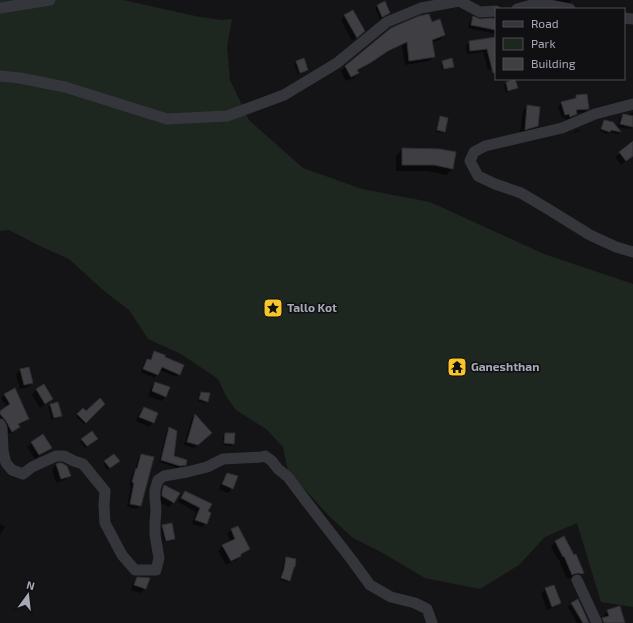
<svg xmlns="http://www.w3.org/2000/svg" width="633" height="623" viewBox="0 0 633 623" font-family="'Exo 2',sans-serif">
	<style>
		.green { fill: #1e2620 }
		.shadow { fill: #0007 }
		.building { fill: #3f3e43; stroke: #2f2e32 }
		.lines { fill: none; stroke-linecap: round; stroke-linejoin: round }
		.street { stroke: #35363b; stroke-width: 11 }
		.labels { text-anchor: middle; stroke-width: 3; stroke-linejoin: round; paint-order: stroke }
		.poi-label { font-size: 12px; font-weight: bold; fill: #a6a9b7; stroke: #100f11; text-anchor: start }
	</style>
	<rect width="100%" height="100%" fill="#141416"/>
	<path class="green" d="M0,0h123l77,17 22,3 10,-1 -5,28 3,33 19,40 54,48 59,21 68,13 114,52 89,30v323l-32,-5 -24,-79 -32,14 -26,28 -39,24 -55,-11 -46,-27 -26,-13 -24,-22 -41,-45 -5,-24 -17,-18 -30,-19 -10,-14 -8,-17 -37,-25 -33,-15 -19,-29 -25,-19 -35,-32 -27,-12 -33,-17 -9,1z"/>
	<path class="shadow" d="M552,0h19l-4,6 -15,-3z
		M385,3l4,10 -9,6 -5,-11 2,-2z
		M345,15l14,21 -7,5 -11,-21z
		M473,18l7,2h16v14l-28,-6 2,-7z
		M431,23l13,12 -4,5 -8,2 2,15 -5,4 -24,4 -3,-20 -20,10 -25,16 1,2 -4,5 -8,3 -5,-10 5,-5z
		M496,38l-1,30 -7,2 -5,-18 -16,2 -1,-8 3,-4z
		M303,60l4,9 -2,2 -7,3 -4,-10 2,-2z
		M443,62l10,4 -2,2 -9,2 -1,-6z
		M514,80l2,8 -2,2 -8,3 -2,-8 2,-2z
		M577,96l11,12 -4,4 -8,1 -4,4 -6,3 -1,-3 -3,1 -4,-12 4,-3 11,-3z
		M527,106l10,20 -5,5 -12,2 3,-22z
		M633,112v16l-3,1 -12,-2 2,-9 3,-3 5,1z
		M441,117l3,14 -2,2 -6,-1 3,-13z
		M604,121l8,2 8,9 -2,2 -9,-2 -2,2 -7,-3 2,-7z
		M580,129l-1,2 -6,2 2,-2z
		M633,148v7l-12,10 -6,-8 5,-4z
		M402,149l50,20 -6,6 -18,-4h-32v-15z
		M154,353l25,21 -3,3 -17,-7 -1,4 -4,4 -13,-6 3,-9 4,-3 2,1 1,-5z
		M28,368l4,14 -4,5 -8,2 -4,-14 4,-5z
		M155,383l11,13 -5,5 -13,-5 3,-9z
		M44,386l8,13 -5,4 -7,5 -8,-13 4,-5z
		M15,389l13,30 -3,3 -8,3 1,2 -2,3 -7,4 -9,-16v-6l7,-5 -6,-9 3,-3z
		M201,393l6,8 -2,2 -7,-2 1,-6z
		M104,404l-20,20 -8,-8 7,-6 3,2z
		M50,405l11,11 -2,2 -7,2 -4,-13z
		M144,408l9,14 -4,5 -13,-6 3,-8z
		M195,415l12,21 -13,12 -10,-3 8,-27z
		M169,429l4,27 12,9 -2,2 -6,1 -18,-6 8,-32z
		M225,434l8,10 -2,2 -8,-1v-9z
		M82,440h12l-9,8 -5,-6z
		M32,443l19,5 -5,4 -11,7 -8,-12z
		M141,455l-1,51 -4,3 -9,-2 4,-21 -2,-1 4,-12 2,-3 3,-12z
		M105,461l11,2 -9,7 -4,-7z
		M62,464l8,11 -5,5 -9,3 -4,-14 4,-4z
		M228,474l4,14 -4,5 -9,-4 4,-10z
		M164,486l9,16 -4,5 -11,-6 2,-11z
		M185,492l22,20 -1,11 -4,4 -10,-3 4,-12 -18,-10 3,-6z
		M0,524l5,3 -5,8z
		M163,526l11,13 -2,2 -8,1 -3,-14z
		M237,527l11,22 -12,11 -10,5 -8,-14 5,-5 8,-4 -4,-8 4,-4z
		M564,537l19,36 -5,4 -9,1 -2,1 -8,-19h-1l-7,-13 4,-5z
		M286,558l3,22 -2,2 -7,-2 4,-20z
		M138,578l7,11 -4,4 -10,-3 2,-7z
		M554,586l6,17 -5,4 -8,3 -6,-16 4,-5z
		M572,603l16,20h-11l-9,-16z
		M608,611l16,12h-25l6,-4 -1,-4z"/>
	<path class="building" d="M385,1l5,12 -8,4 -5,-12z
		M353,10l12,21 -8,7 -13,-23z
		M429,14l3,8 8,-3 5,16 -13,5 3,17 -26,4 -2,-19 -19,9 -18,12 -13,7 2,3 -8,4 -6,-11 46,-38 28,-12z
		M473,16l7,3 11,-1 5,1v11l-25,-5z
		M496,37v36h-3l-6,-24 -17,2 -1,-10z
		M304,58l4,12 -8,3 -4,-12z
		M452,58l2,9 -10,2 -2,-8z
		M515,79l3,9 -10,3 -2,-9z
		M587,94l2,15 -13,1 1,4 -7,3 -1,-3 -4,1 -4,-13 15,-4v-3z
		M527,105l13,2 -2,19 -13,4z
		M623,114l10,2v11l-13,-3z
		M440,116l8,2 -3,14 -8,-2z
		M604,120l9,2 8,10 -10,-2 -1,2 -9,-3z
		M633,141v15l-7,5 -7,-9z
		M402,148l38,1 16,3 -3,17 -19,-4h-32z
		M154,351l11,4v2l19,8 -4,10 -18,-8 -4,8 -15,-6 4,-10 4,1z
		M29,367l4,16 -9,2 -4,-16z
		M155,382l15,5 -4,10 -14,-6z
		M44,384l9,15 -8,5 -9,-15z
		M15,388l14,31 -11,5 2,3 -8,5 -6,-11 -6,-7v-3l10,-7 -6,-10z
		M201,392l9,1 -2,9 -9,-3z
		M100,398l5,6 -19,19 -9,-9 6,-6 3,3z
		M58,402l4,14 -8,2 -4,-14z
		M144,407l14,6 -4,10 -15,-6z
		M195,414l17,19 -14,12 -11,-3z
		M169,427l8,4 -3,25 13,4 -1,5 -6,1 -19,-6z
		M92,431l6,8 -11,7 -6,-7z
		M225,433h10l-1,11 -10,-1z
		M43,434l9,14 -13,7 -8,-13z
		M114,454l6,7 -10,7 -6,-7z
		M141,454l13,3 -13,49 -11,-2 4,-21 -2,-1 4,-14 1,1z
		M58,463h4l5,3 4,10 -10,3 -5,-15z
		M227,473l11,3 -5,13 -11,-5z
		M164,485l16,8 -6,10 -12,-7v-5z
		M185,491l27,13 -4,7 3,2 -4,11 -12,-4 5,-12 -19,-10z
		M172,523l3,16 -9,2 -4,-16z
		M238,526l12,23 -9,5v2l-10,5 -9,-16 13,-6 -4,-10z
		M564,536l10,19 2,-1 8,19 -3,1 -3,-1 -4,1 -2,1 -8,-19 -1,1 -8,-16z
		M286,557l10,2 -1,8h-1l-4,14 -9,-3 3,-9z
		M137,577l13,1 -4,11 -12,-4z
		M554,585l7,18 -9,4 -7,-19z
		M578,599l11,24h-6l-12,-20z
		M620,606l5,17h-21l-2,-5 7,-2 -2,-6z"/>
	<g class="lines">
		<path class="street" d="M0,8l50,-8
			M517,9l22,-6 31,6
			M624,18l9,1
			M0,76l20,2 45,9 102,32 60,-3 57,-21 53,-32 50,-41 34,-14 38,-7 21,11 16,-1
			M633,104l-38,10 -33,14 -77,18 -11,6 -4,9 8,15 17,8 26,9 27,16 42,26 26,12 17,5
			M0,424l2,4 1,23 3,12 6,7 11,4 9,-7 24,-11h8l10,5 9,3 22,27 -1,14 1,18 17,32 13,15h21l3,-12 -4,-23v-13l1,-11 -1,-13v-8l3,-10 6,-4 23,-4 20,-5 16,-8 38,-2 4,-1 7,5 6,8 10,8 18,24 45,58 19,26 21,12 24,6 12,6 5,14
			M577,580l20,43"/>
	</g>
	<defs>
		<symbol id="sight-square" viewBox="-11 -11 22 22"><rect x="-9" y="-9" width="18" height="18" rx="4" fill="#f8c52b" stroke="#100f11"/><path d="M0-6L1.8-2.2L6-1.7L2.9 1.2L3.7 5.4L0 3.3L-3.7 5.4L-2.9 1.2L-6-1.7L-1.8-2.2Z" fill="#111"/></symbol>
		<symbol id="temple-square" viewBox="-11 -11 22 22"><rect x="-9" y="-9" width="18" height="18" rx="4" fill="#f8c52b" stroke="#100f11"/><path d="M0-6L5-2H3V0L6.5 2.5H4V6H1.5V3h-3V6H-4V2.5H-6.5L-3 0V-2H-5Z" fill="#111"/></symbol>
	</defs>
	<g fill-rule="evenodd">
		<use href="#sight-square" x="262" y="297" width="22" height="22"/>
		<use href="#temple-square" x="446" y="356" width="22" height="22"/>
	</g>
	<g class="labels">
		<g class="poi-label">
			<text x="287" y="312">Tallo Kot</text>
			<text x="471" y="371">Ganeshthan</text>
		</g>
	</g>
	<rect x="495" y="8" width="130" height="72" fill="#100f11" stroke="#4c4d53"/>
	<rect x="503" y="21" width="20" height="6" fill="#35363b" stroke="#4c4d53"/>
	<text x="531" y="28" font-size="12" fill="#a6a9b7">Road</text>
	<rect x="503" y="38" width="20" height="12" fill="#1e2620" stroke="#4c4d53"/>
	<text x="531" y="48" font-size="12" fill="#a6a9b7">Park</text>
	<rect x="503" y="58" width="20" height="12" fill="#3f3e43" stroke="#4c4d53"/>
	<text x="531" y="68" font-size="12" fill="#a6a9b7">Building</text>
	<g transform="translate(28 595) rotate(15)" stroke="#100f11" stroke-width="3" paint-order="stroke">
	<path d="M0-3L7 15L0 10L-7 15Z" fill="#a6a9b7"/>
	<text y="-6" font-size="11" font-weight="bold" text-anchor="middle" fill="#a6a9b7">N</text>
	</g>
</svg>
